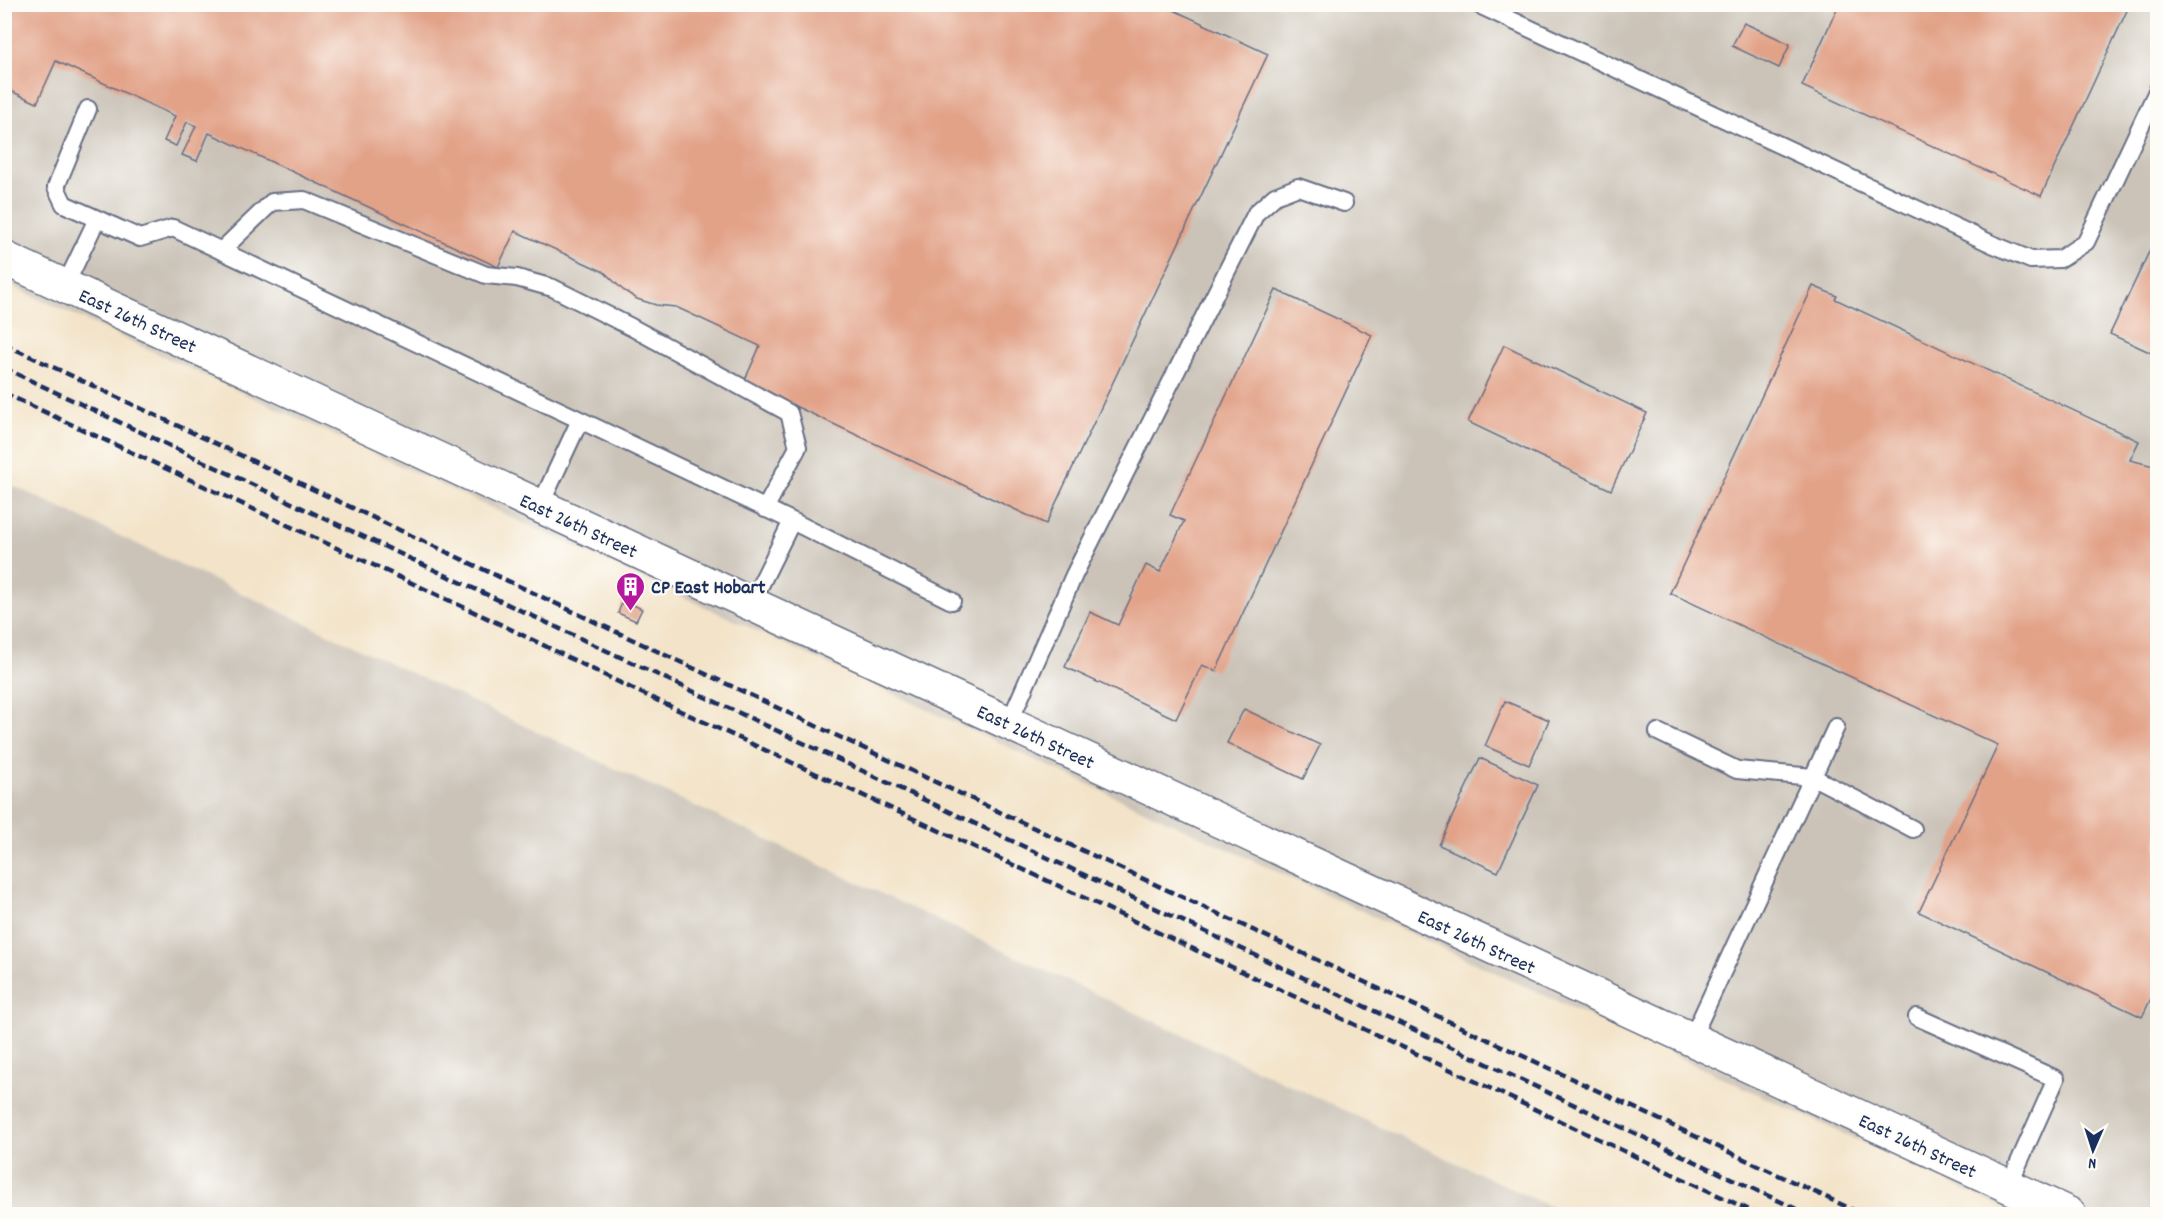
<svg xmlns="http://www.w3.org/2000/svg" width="2162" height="1219" viewBox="0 0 2162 1219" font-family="Dekko,sans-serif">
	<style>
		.industrial { fill: #cbc3b8 }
		.building { fill: #e2a288 }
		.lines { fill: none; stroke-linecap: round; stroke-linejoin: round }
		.service-casing { stroke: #676e83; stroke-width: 20 }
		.tertiary-casing { stroke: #676e83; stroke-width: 36 }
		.service { stroke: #fff; stroke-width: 16 }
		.tertiary { stroke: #fff; stroke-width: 33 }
		.rail { stroke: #1b2f5e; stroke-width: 4.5; stroke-dasharray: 9 4.5; stroke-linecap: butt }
		.labels { text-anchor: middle; stroke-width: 4.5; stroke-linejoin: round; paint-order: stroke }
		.street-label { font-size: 20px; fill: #1b2f5e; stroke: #fdfcf7 }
		.poi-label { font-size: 20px; font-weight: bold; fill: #1b2f5e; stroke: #fdfcf7; text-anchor: start }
	</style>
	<rect width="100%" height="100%" fill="#fdfcf7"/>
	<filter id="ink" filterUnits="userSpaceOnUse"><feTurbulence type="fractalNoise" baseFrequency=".0167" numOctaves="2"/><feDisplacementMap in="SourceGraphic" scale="12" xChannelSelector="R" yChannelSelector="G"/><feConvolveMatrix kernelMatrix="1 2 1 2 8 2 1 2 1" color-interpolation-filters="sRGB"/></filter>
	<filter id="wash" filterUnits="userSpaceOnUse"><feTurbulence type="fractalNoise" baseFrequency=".008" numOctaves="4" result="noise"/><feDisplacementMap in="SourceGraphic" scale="24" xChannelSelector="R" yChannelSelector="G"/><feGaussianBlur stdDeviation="1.35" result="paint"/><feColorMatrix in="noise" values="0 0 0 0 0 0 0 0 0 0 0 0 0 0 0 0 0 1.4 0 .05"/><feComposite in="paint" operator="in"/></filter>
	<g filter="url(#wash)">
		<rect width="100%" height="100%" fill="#f3e3c8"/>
		<path class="industrial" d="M5,5h2152v1209h-140l-2012,-931z
			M5,482l960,451 601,281h-1561z"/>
		<g id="blocks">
			<path class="building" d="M1839,4h291l-89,192 -239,-110z
				M4,5h1159l105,49 -222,470 -302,-142 16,-36 -84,-39 -20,-2 -19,-6 -14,-9 -19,-18 -89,-41 -17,36 -289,-134 -12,28 -15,-6 14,-29 -9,-4 -11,24 -12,-5 11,-25 -119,-55 -19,42 -33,-15z
				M1744,23l46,21 -11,24 -47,-22z
				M2158,233v123l-48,-22z
				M1813,286l24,10 -2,3 304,142 -9,19 28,7v517l-16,33 -223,-105 79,-167 -328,-152z
				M1276,290l96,45 -156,336 -14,-6 -26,54 -111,-52 25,-55 28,13 28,-60 14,7 24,-51 -14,-6z
				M1504,345l143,68 -36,77 -143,-68z
				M623,600l19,9 -6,12 -18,-8z
				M1505,701l44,19 -20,45 -44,-19z
				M1244,709l76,36 -17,34 -76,-36z
				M1480,758l58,27 -40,87 -59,-27z"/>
		</g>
	</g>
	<g filter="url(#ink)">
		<use href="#blocks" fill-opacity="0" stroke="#676e83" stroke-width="1.5"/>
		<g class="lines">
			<defs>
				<path id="service" d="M1477,4l515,240 39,16 29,-1 26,-17 72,-153
					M88,109l-32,78 8,17 76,34 33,-10 407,192
					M221,251l51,-49 32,-2 182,75 31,3 36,10 78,39 158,86 9,34 -33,62
					M65,286l32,-67
					M540,506l40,-86 212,101
					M751,604l41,-83 160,80
					M1009,723l65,-148 182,-362 19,-17 23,-9 46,16
					M1658,732l79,38 76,7 100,52
					M1917,1017l139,62 -48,108
					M1691,1040l145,-313"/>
				<path id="tertiary" d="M4,258l2065,956"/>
			</defs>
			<use href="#service" class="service-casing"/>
			<use href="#tertiary" class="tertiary-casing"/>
			<use href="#service" class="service"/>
			<use href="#tertiary" class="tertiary"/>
			<path class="rail" d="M4,344l925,435 933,435
				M4,368l1803,846
				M4,393l498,232 133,65 439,203 684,321"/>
		</g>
	</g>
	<defs>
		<symbol id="building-pin" viewBox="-11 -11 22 30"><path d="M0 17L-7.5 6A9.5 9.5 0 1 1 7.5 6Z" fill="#b5179e" stroke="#fdfcf7"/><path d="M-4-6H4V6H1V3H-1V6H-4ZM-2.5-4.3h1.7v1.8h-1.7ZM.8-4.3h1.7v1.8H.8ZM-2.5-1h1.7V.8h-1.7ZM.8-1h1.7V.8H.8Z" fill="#fff"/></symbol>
	</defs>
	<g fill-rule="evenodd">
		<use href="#building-pin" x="614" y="570" width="33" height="45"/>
	</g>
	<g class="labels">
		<g class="street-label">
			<text transform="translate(138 320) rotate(25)" y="7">East 26th Street</text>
			<text transform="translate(579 525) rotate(25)" y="7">East 26th Street</text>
			<text transform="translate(1036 736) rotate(25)" y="7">East 26th Street</text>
			<text transform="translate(1477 941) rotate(25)" y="7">East 26th Street</text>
			<text transform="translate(1918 1145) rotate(25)" y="7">East 26th Street</text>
		</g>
		<g class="poi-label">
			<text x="651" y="593">CP East Hobart</text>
		</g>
	</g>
	<rect width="2162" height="1219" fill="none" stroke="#fdfcf7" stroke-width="24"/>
	<g transform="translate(2093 1150) rotate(183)" stroke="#fdfcf7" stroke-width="4.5" paint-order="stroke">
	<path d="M0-4.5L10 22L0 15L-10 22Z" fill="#1b2f5e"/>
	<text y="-9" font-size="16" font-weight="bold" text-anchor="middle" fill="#1b2f5e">N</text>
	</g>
</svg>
